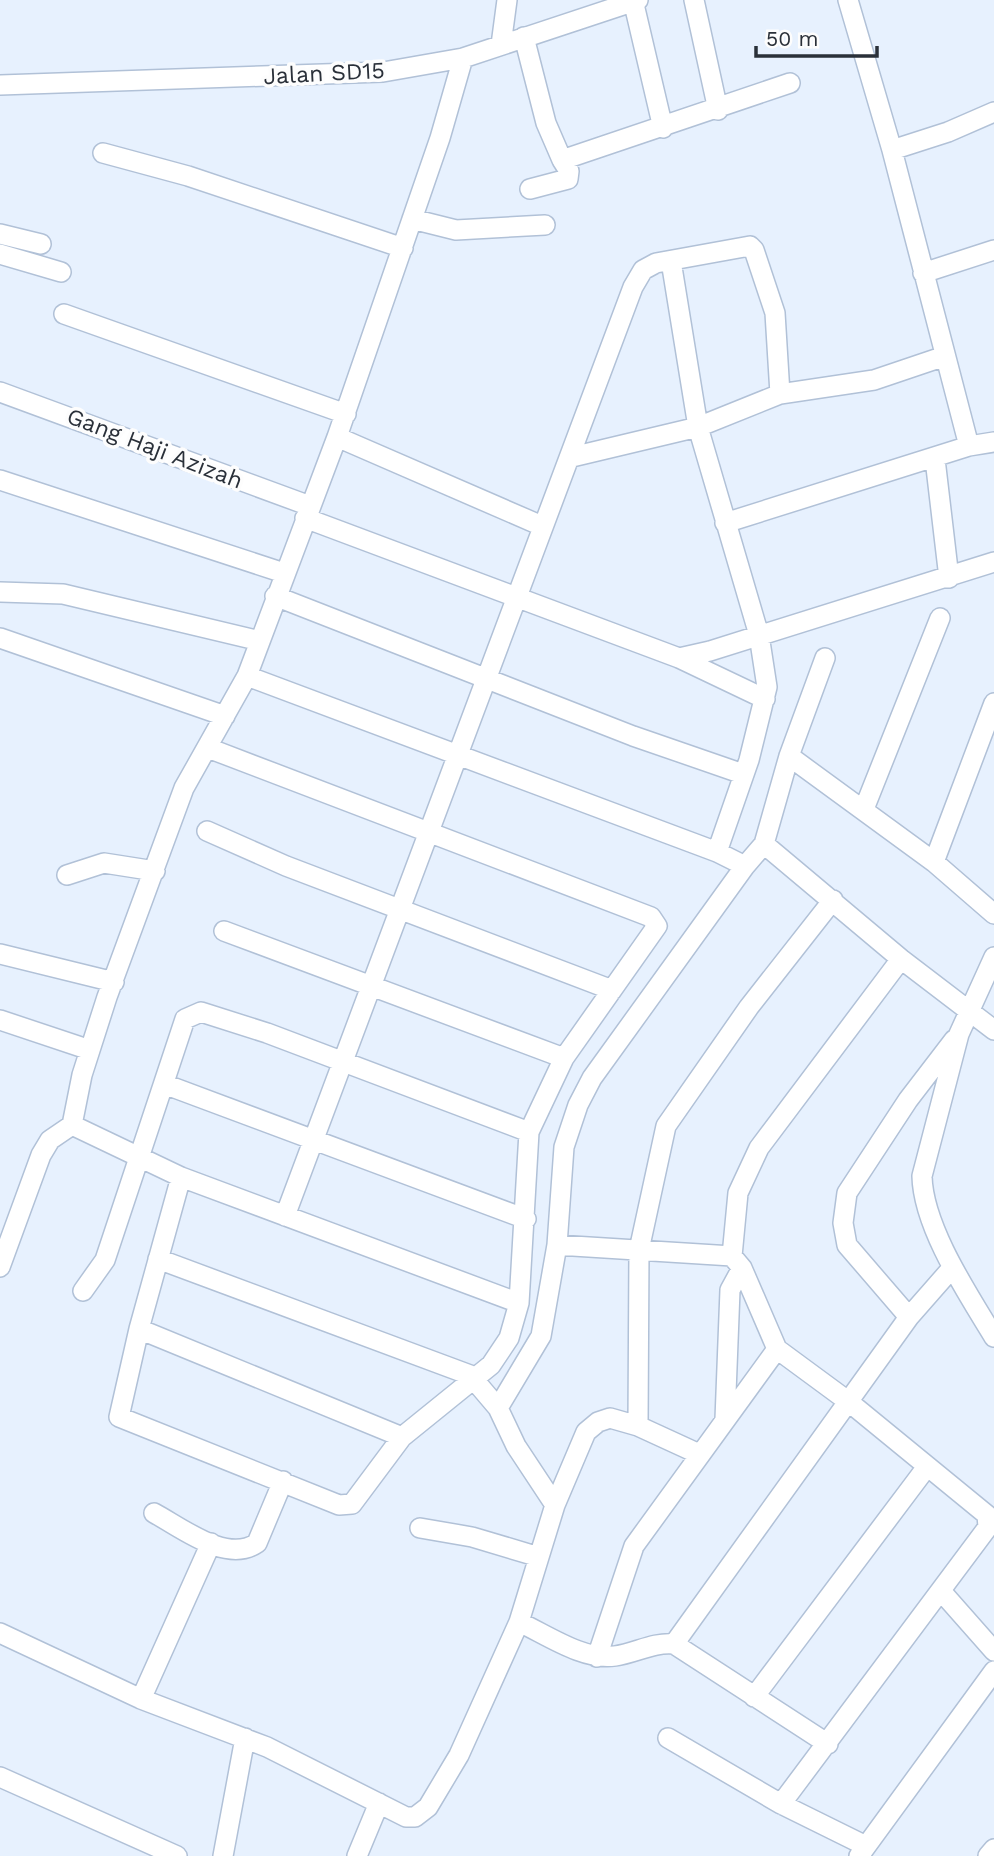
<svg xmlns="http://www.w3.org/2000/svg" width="994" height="1856" viewBox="0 0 994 1856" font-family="'Work Sans',sans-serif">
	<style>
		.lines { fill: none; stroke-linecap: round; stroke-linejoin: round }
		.minor-casing { stroke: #b1c1d7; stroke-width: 22 }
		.minor { stroke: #fff; stroke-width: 19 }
		.labels { text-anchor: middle; stroke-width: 7; stroke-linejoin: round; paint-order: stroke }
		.street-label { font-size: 23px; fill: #2a3039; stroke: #fdfdfd }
	</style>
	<rect width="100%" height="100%" fill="#e7f1fe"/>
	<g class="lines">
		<defs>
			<path id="minor" d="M633,0l30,128
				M694,0l24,110
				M848,0l44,150 77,296
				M524,37l22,86 16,37 228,-77
				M501,45l6,-45
				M0,85l383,-13 80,-14 175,-58
				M892,150l56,-18 46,-20
				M103,153l85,23 215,72
				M530,189l38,-10 1,-8 -7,-11
				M412,219l44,11 89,-5
				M0,234l41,10
				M0,254l61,18
				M671,261l27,166 61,208 8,52 -18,73 -32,92
				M923,273l71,-23
				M64,314l282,100
				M0,392l310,114
				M780,394l94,-14 71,-24
				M337,437l205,89
				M935,459l14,119
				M0,480l284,93
				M305,518l374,140 31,-7 284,-89
				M725,523l244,-77 25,-4
				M0,592l63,2 197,47
				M275,596l358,140 110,38
				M0,638l225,78
				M679,658l86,41
				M247,676l470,176 28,14
				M789,756l145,106 60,52
				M864,809l76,-191
				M207,831l79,35 326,124
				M764,844l137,115 93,71
				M934,862l60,-159
				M67,875l37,-12 51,8
				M224,931l340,127
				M0,954l114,28
				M994,957l-35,77 -37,142c1,51 46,118 72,161
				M0,1020l90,30
				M164,1084l362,135
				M72,1125l109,52 338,126
				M181,1177l-42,152 -20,88 220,88 13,-1 50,-67 89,-72 18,-27 10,-35 10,-171 35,-74 93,-132 -6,-9 -443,-169
				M285,1216l348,-929 10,-17 13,-7 94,-17 4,4 21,63 5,81 -82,33 -126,30
				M557,1245l7,-98 14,-42 14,-27 153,-212 19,-22 25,-88 36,-98
				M732,1256l6,-63 21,-45 142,-189
				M158,1259l312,116 28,33 18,38 39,59
				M0,1267l41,-112 9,-15 22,-15 10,-50 25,-78 77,-209 63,-112 90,-239 103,-299 23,-80
				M83,1291l22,-31 80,-241 16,-7 66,21 262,99
				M909,1317l-62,-72 -4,-22 4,-30 61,-93 46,-60
				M139,1329l263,108
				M498,1408l43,-72 16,-91 175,11 10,12 35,81 72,53 138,113 1,12 -207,277
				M725,1419l5,-129 12,-22
				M638,1426l1,-176 27,-124 83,-119 84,-107
				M154,1513c28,15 73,51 103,30l26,-62
				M420,1528l52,9 67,20
				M941,1591l53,60
				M519,1622c28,13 65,39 96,34 21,-3 38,-14 59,-12l154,100
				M0,1633l141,66 126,48 139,70h9l13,-10 31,-52 60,-133 36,-117 31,-73 12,-10 12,-4 28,8 61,28
				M674,1644l235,-327 43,-49
				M597,1657l37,-111 143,-197
				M754,1697l172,-229
				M141,1699l70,-156
				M668,1738l113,66 85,42
				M0,1777l177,79
				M223,1856l22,-118
				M357,1856l22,-53
				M859,1856l135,-185
				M988,1856l6,-7"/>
		</defs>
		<use href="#minor" class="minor-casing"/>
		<use href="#minor" class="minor"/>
	</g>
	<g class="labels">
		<g class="street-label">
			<text transform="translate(324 73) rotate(-3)" y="8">Jalan SD15</text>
			<text transform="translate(155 448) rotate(21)" y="8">Gang Haji Azizah</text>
		</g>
	</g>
	<path d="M756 46v10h121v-10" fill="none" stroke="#2a3039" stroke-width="3.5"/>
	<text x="766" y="46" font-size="21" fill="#2a3039" stroke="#fdfdfd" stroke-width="5" paint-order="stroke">50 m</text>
</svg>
